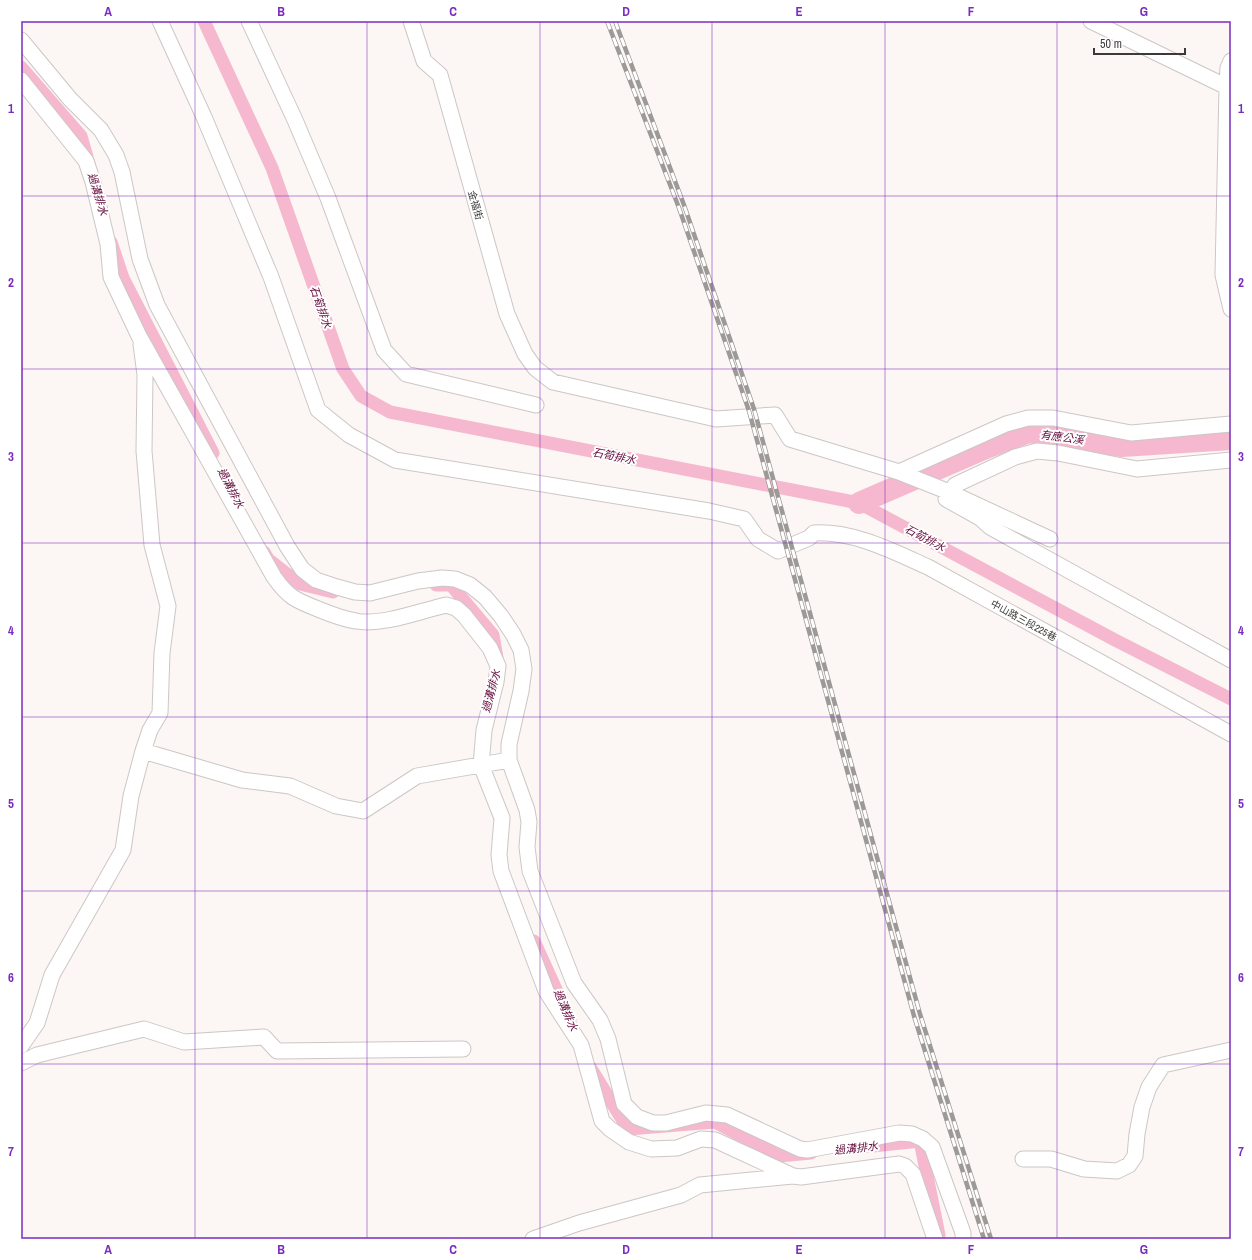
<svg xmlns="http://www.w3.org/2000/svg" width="1252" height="1260" viewBox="0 0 1252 1260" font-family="'Archivo Narrow','Noto Sans TC',sans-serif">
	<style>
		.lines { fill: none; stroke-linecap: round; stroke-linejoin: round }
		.canal { stroke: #f5b8ce; stroke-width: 13 }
		.river { stroke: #f5b8ce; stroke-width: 22 }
		.minor-casing { stroke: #ccc7c5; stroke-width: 17 }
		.minor { stroke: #fff; stroke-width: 15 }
		.rail-casing { stroke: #9d9997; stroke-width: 4.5 }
		.rail { stroke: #fff; stroke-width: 3; stroke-dasharray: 9; stroke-linecap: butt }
		.grid { fill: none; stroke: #7b2cbf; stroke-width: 1; stroke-opacity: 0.55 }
		.labels { text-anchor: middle; stroke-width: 4; stroke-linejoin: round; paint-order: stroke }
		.street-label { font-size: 10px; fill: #3c3a39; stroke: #fff }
		.water-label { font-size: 11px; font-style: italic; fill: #630a3a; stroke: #fff }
		.neatline { fill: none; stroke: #7b2cbf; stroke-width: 1.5 }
		.grid-label { font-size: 13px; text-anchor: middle; font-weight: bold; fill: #7b2cbf }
	</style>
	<rect width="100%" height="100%" fill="#fcf6f4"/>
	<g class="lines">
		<path class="canal" d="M204,21l68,147 71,201 18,27 29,16 469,91 256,137 116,59
			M21,67l60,69 8,28
			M111,242l12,36 90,175
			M264,552l4,7 32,25 33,8
			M436,585h15l42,50 4,23
			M534,941l36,79
			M590,1067l38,62 87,-7 64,34 32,-3
			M844,1149l76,-8 19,94"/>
		<path class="river" d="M859,503l127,-55 43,-16 93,14 109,-7"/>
		<defs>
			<path id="minor" d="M160,21l44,96 67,160 47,133 31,25 46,25 314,51 35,8 14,20 20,12 31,-13 5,-5c40,-2 78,18 114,34l303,167
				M249,21l46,99 33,78 56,152 22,24 130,31
				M411,21l13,40 16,14 67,239 18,40 10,14 18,14 163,37 59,-4 15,24 109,33 50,20 101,47
				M1091,21l136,66
				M21,40l49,59 31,31 15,25 6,17 18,87 17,46 130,241 15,23 14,11 21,7 18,5 15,1 48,-12 24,-3 13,1 15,6 15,12 16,19 12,18 8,16 3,19 -3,22 -12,53v16l18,50 2,12 -2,25 3,24 44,112 26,37 8,19 16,65 13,13 16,6h13l40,-10 21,2 73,34 7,1 92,-17 13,1 11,5 9,8 31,86v6
				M1231,61l-3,7 -1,19 -4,188 8,34
				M21,80l65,81 7,21 15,62 3,33 28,59 135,241c14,20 21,23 44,32 12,5 24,10 38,12 26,5 64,-10 90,-16l10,3 8,7 26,33 8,18 -2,16 -12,48 -3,35 21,53 -3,37 2,16 45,120 35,54 21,76 8,8 19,13 22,7 26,-1 24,-9 14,1 78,36 8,1 98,-13 6,2 8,8 22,65
				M1231,460l-94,9 -79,-16 -21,-2 -22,6 -60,28 -9,14 34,19 10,9 241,133
				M899,472l107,-48 22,-6h25l78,15 100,-9
				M143,751l99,29 48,6 46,20 27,5 54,-35 92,-16
				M21,1046l16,-23 15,-48 71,-125 8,-54 12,-45 7,-21 10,-17 2,-60 6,-47 -16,-61 -8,-94 1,-76 -4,-31
				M21,1063l16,-8 107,-26 40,13 80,-5 13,14 186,-2
				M1023,1159h28l33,10 33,2 12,-6 6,-9 2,-22 5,-27 7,-20 14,-22 68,-15
				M533,1239l46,-16 102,-28 19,-10 93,-9"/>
		</defs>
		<use href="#minor" class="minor-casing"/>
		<use href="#minor" class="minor"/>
		<defs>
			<path id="rail" d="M607,21l72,187 70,203 165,605 70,223
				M615,21l69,184 70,204 166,605 71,225"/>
		</defs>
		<use href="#rail" class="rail-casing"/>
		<use href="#rail" class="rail"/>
	</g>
	<path class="grid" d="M195,21v1218M367,21v1218M540,21v1218M712,21v1218M885,21v1218M1057,21v1218M21,196h1210M21,369h1210M21,543h1210M21,717h1210M21,891h1210M21,1064h1210"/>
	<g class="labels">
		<g class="street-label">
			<text transform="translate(476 205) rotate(74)" y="4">金福街</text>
			<text transform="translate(1024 620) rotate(29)" y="4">中山路三段225巷</text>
		</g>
		<g class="water-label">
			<text transform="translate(98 194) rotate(74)" y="4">過溝排水</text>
			<text transform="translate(321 307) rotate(71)" y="4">石筍排水</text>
			<text transform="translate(1062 437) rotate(8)" y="4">有應公溪</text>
			<text transform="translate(614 456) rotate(11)" y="4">石筍排水</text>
			<text transform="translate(231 488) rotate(63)" y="4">過溝排水</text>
			<text transform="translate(925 538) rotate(28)" y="4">石筍排水</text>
			<text transform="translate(491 691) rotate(-75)" y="4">過溝排水</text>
			<text transform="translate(566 1010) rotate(67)" y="4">過溝排水</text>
			<text transform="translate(856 1148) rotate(-6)" y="4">過溝排水</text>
		</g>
	</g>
	<rect width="1252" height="1260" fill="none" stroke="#ffffff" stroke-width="44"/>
	<path d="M1094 48v6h91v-6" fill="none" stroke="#3c3a39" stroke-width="2"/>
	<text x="1100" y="48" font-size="12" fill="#3c3a39" stroke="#ffffff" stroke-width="3" paint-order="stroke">50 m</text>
	<rect x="22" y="22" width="1208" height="1216" class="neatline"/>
	<g class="grid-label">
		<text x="108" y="16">A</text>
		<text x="281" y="16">B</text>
		<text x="453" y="16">C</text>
		<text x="626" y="16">D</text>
		<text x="799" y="16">E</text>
		<text x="971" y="16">F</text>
		<text x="1144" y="16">G</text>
		<text x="11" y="113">1</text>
		<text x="1241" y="113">1</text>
		<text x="11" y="287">2</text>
		<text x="1241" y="287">2</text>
		<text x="11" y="461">3</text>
		<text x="1241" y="461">3</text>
		<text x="11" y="635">4</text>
		<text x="1241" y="635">4</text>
		<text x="11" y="808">5</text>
		<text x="1241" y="808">5</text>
		<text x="11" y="982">6</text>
		<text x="1241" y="982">6</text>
		<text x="11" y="1156">7</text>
		<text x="1241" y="1156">7</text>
		<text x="108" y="1254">A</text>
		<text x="281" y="1254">B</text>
		<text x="453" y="1254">C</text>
		<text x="626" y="1254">D</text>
		<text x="799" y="1254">E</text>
		<text x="971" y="1254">F</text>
		<text x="1144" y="1254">G</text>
	</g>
</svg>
